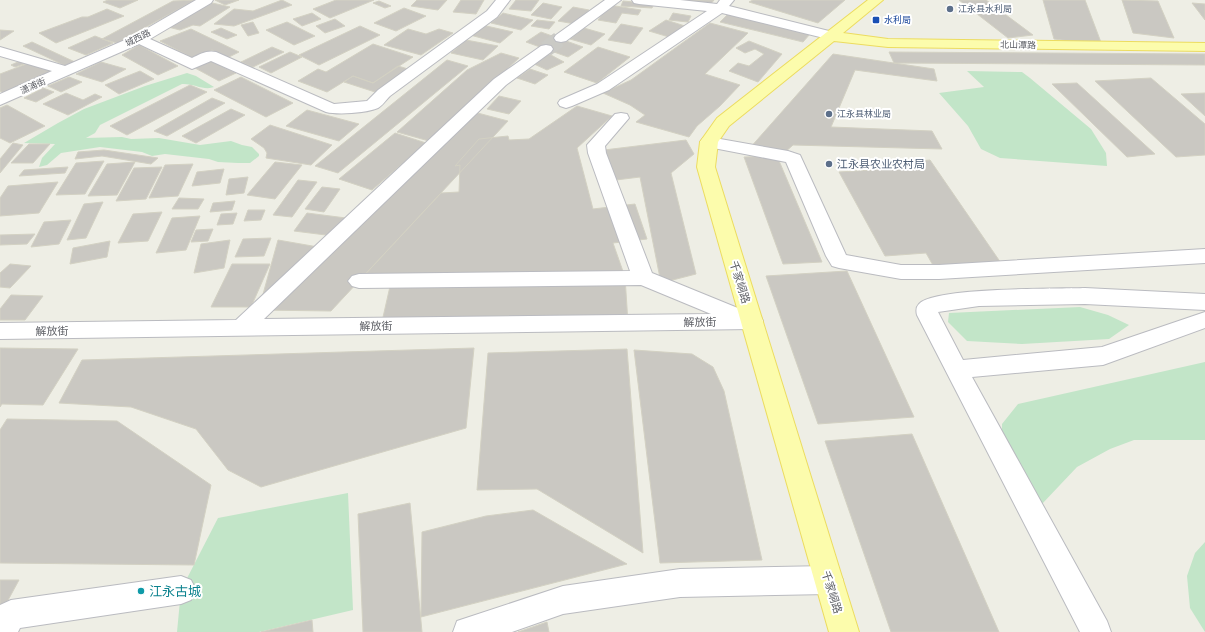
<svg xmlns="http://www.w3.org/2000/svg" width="1205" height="632" viewBox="0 0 1205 632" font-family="Inter,'Noto Sans SC',sans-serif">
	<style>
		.green { fill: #c2e5c8 }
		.building { fill: #cac8c2; stroke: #d3d1c3 }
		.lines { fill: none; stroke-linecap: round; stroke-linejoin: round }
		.minor-tunnel { stroke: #cacac5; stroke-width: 16; stroke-dasharray: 16 8; stroke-linecap: butt }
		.minor-casing { stroke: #babbc0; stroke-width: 2 }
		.major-casing { stroke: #ecdc60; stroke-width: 2 }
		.minor { fill: #fff; fill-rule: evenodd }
		.major { fill: #fcfcac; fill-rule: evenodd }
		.service-dot { fill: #5c6f8a; stroke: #fff; stroke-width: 1.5 }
		.transit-dot { fill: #1a4fb4; stroke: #fff; stroke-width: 1.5 }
		.culture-dot { fill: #0f9aa8; stroke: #fff; stroke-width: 1.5 }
		.labels { text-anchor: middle; stroke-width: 4; stroke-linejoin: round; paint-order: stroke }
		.far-service-label { font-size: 9px; fill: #4e5e75; stroke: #fff; text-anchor: start }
		.far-transit-label { font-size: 9px; fill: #164399; stroke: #fff; text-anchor: start }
		.far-street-label { font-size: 9px; fill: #5d5f65; stroke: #fff }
		.service-label { font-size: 11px; fill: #4e5e75; stroke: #fff; text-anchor: start }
		.street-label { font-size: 11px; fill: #5d5f65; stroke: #fff }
		.near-culture-label { font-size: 13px; fill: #0d838f; stroke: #fff; text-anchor: start }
	</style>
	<rect width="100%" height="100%" fill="#eeeee5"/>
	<path class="green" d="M967,71l55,1 8,6 61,51 15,24 1,13 -107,-8 -19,-9 -13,-23 -29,-33 45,-6z
		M187,73l9,3 18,11c-10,4 -21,-4 -32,-3l-82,41 -5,8 -9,5 36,-1 9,2 28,-1 41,7 31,-4 11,4 10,2 7,7v2l-9,7h-12l-20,-1 -9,-3 -44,-5 -13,2 -10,-4 -42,-5 -39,6 -14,12 -8,2 3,-9 13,-14 -31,-1 34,-20 26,-14 61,-23z
		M1080,307l28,8 21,10 -20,14 -87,5 -55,-3 -19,-19 1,-9z
		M1205,362v78h-71l-24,9 -33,18 -35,37 -40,-66v-14l16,-20z
		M348,493l5,117 -94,22h-82l4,-42 37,-72z
		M1205,542v90l-15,-24 -3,-32 8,-23z"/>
	<path class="building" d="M108,0h30l-18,8 -17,-6z
		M195,0l-78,43 -15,-4 71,-38z
		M215,0h24l-14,5z
		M282,0l10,5 -58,21 -20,-2 20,-15 19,2z
		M336,0h38l-44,18 -17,-9z
		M417,0h30l-9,10 -27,-4z
		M461,0h23l-8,14 -23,-2z
		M516,0h23l-8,11 -22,-2z
		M686,0h28l-4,5z
		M753,0h92l-27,23 -69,-21z
		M959,0h27l47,35 -25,3z
		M1043,0h42l17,45 -48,-6z
		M1122,0l36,1 16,37 -41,-5z
		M379,1l12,5 -6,2 -12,-5z
		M623,1l31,3 -2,4 -31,-2z
		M208,2l22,5 -30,19 -7,-1 -13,5 -12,-3z
		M543,3l19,4 -11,12 -20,-4z
		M1192,3l13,1v16z
		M609,5l32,5 -3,5 -16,-2 -6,10 -18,-3z
		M573,7l16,3 -14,14 -17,-3z
		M404,8l22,8 -30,15 -22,-8z
		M107,9l17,7 -68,27 -17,-10 43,-16h6z
		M312,13l9,6 -19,7 -9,-7z
		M503,13l30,7 -12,10 -30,-7z
		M673,13l18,3 -3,6 -19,-2z
		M728,14l82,20 -7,8 -83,-20z
		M335,19l10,7 -20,7 -9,-7z
		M537,20l18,2 -6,7 -18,-3z
		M666,20l19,6 -16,11 -20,-6z
		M253,22l6,11 -11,3 -7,-11z
		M287,22l28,14 -21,9 -28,-15z
		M710,23l38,10 -43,41 35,11 -20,21 -23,20 -8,11 -53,-15 9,-7 -15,-10 -27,-12 28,-13z
		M621,24l22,4 -12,16 -23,-4z
		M482,25l31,7 -13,11 -30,-8z
		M360,26l20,9 -61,30 -20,-10z
		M221,28l16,7 -10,4 -16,-7z
		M584,28l21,6 -14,11 -21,-6z
		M191,29l48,23 -12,6 -15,-8 -19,8 -33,-17z
		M408,29l18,5 13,-5 14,4 -32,22 -37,-10z
		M0,30l14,1 -14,9z
		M541,32l42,15 -15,10 -42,-15z
		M95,36l18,7 -27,12 -18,-7z
		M466,40l32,6 -15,14 -32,-7z
		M749,41l33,13 -24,28 -29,-11 9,-8 11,3 15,-12 -9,-5 -10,4 -9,-5z
		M32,42l43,20 -9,4 -43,-20z
		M373,44l40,13 -40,26 -20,-7 -26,16 -29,-11 20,-12 8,3z
		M139,45l39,21 -20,9 -36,-20z
		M272,47l12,5 -31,15 -12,-5z
		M598,47l32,10 -33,26 -33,-11z
		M290,52l12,5 -31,16 -12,-6z
		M889,52l316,2v11l-311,-2z
		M501,53l18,5 -90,83 -32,-9 70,-62z
		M549,54l15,8 -17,8 -15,-7z
		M833,54l101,15 3,12 -82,-11 -24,57 101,4 10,18 -149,-4 -10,9 -34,-5z
		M447,60l21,6 -130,107 -23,-7z
		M20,61l4,3 -9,3 -4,-2z
		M211,61l25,12 -17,8 -24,-13z
		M101,62l25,7 -24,13 -26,-8z
		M29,63l23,8 -47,23 -5,-3v-17z
		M398,66l10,3 -33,23 -31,-10 9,-6 20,7z
		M530,69l18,6 -13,9 -18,-6z
		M140,71l14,8 -35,15 -14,-9z
		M69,77l13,5 -21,10 -13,-6z
		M241,77l52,26 -27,14 -52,-27z
		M1151,78l54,46v31l-29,2 -81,-76z
		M1077,83l78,71 -28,3 -75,-73z
		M190,85l17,7 -80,43 -17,-9z
		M43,88l11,4 -18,10 -12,-4z
		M66,93l17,7 12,-6 7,3 -34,18 -25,-11z
		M1205,93v23l-24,-22z
		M499,96l22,5 -12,13 -22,-5z
		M212,98l13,5 -58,33 -13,-5z
		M7,105l38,21 -35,17 -10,-5v-30z
		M577,106l35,10 -35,32 16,61 42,-5 12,35 -34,4 12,34 -266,4 82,-88 18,-1 1,-27 -5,1 24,-27 29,-3 1,4 20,-1z
		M231,109l14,6 -49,28 -14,-7z
		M307,110l52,14 -20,17 -53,-15z
		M470,111l38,10 -177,190 -71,-1z
		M270,125l62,20 -21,20 -45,-7 1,-5 -3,-5 -13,-9z
		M395,133l31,10 -54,47 -33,-11z
		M686,140l8,14 -23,19 25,101 -35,9 -21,-106 -24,3 -12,-30z
		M13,143l10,2 -23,28v-14z
		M29,144h21l-17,19h-22z
		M104,150l54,8 -7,6 -49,-8 -27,3 3,-7z
		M777,156l45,106 -39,2 -39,-107z
		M930,160l71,103 -67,4 -8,-14 -41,3 -46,-84 48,-3 -3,-6z
		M104,161l-19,33 -29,1 20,-32z
		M135,162l-18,33 -29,1 19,-32z
		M275,162l27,3 -27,34 -28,-4z
		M193,164l-15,32 -29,2 16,-33z
		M68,167l-3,6 -46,3 5,-6z
		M162,167l-16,32 -30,2 18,-33z
		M224,169l-4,14 -28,3 5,-14z
		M248,177l-4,16 -18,2 3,-16z
		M298,180l19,2 -25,35 -19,-2z
		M58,182l-19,31 -39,3v-18l8,-12z
		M322,187l18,2 -16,23 -19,-3z
		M179,198l25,1 -6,10h-26z
		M235,201l-3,9 -22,2 3,-9z
		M103,202l-17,36 -19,2 17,-36z
		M248,210h17l-4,10 -17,1z
		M162,212l-14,29 -30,2 15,-29z
		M237,213l-4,11 -16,1 4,-11z
		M307,213l39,5 -12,18 -40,-5z
		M200,216l-14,34 -30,3 16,-35z
		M71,220l-12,24 -28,3 13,-25z
		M213,229l-5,12 -17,1 5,-12z
		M35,234l-8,10 -27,1v-10z
		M271,238l-7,18 -29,1 8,-18z
		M230,240l-6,28 -30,5 7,-29z
		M278,240l40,7 -58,58z
		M110,241l-3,16 -37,7 3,-16z
		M10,264l21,2 -21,22 -10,-1v-14z
		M232,264h38l-19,43h-40z
		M847,271l67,146 -96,7 -52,-148z
		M625,277l3,46 -247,3 10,-44z
		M11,295l32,1 -18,24h-25v-11z
		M0,348l78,1 -35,56 -41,-1 -2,3z
		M474,348l-8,80 -205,59 -33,-17 -32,-41 -65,-22 -72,-4 23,-43z
		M627,349l16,204 -106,-64 -60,1 11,-137z
		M634,350l58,4 21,13 11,24 38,169 -102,3z
		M7,419l110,2 94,64 -17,80 -194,-2v-133z
		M912,434l87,198h-108l-66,-191z
		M410,503l12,129h-59l-5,-118z
		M533,510l94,54 -206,53 1,-85 64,-16z
		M0,580h19l-19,35z
		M312,620l1,12h-52z
		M547,622l2,10h-31z"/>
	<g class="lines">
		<path class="minor-tunnel" d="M546,49l15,-11"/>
		<defs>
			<path id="minor" d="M196,0h17l-2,3 -61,36 42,19c8,-4 15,-8 24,-6l118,52 33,-3 11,-11 109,-79 9,-11h14l-13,17 -107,79c-4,4 -8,10 -12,12 -12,5 -40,7 -52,4l-115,-51 -19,8 -53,-25 -139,61v-11l52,-23 -52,-15v-9l65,19 69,-30z
				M605,0h16l-55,41 -5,1 -5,-1 -2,-3 2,-3z
				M632,0h48l37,4 3,-4h14l-5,6 108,27 2,3 -2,3 -5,1 -110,-27 -113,77 -37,16 -6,2 -6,-2 -2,-3 2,-3 37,-16 110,-73 -68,-7 -5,-1z
				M546,45l5,1 2,3 -2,3 -45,33 -242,234 447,-5 -70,-29 -282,3 -7,-2 -4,-5 4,-5 7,-2 271,-3 -42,-118 -1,-8 28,-31 6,-1 6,1 2,4 -24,28 1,7 46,120 98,40 10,2 3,6 -3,6 -8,2 -752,10v-16l236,-3 258,-241 47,-33z
				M709,137l79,14 12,4 46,100 55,10h38l266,-16v14l-266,16h-38l-62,-11 -7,-2 -6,-10 -40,-94 -83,-16 -3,-4 3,-4z
				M1085,288l120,6v16l-120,-6 -106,2 -41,6 25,48 139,-13 103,-35v16l-102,37 -131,12 135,244 4,11h-31l-163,-317c-1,-4 -1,-8 2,-11 14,-17 140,-15 166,-16z
				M828,566l10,4 5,10 -5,10 -10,4 -148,3 -117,17 -51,18h-59l4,-11 106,-35 117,-17z
				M181,576l10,4 5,10 -5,10 -10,4 -161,24 -2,4h-18v-27l11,-5z"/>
			<path id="major" d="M868,0h15l-40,33 45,6 317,4v8l-317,-4 -54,-6 -105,85 -11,16 -3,25 144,465h-30l-132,-465 3,-25 17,-24z"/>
		</defs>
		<use href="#minor" class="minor-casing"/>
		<use href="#major" class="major-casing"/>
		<use href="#minor" class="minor"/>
		<use href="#major" class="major"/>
	</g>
	<g class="service-dot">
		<circle cx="950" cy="9" r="4"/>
		<circle cx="829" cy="114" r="4"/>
		<circle cx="829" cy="164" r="4"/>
	</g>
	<rect class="transit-dot" x="872" y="16" width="8" height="8" rx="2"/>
	<circle class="culture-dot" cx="141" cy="591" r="4"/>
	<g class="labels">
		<g class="far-service-label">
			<text x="958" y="12">江永县水利局</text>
			<text x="837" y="117">江永县林业局</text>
		</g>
		<g class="far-transit-label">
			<text x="884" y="23">水利局</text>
		</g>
		<g class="far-street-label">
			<text transform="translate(138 38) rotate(-27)" y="3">城西路</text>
			<text transform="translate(1018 45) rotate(1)" y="3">北山潭路</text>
			<text transform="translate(33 86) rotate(-24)" y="3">潇浦街</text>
		</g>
		<g class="service-label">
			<text x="837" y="168">江永县农业农村局</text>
		</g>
		<g class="street-label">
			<text transform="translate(740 282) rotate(73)" y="4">千家峒路</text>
			<text transform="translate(700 322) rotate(-1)" y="4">解放街</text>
			<text transform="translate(376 326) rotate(-1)" y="4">解放街</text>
			<text transform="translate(52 331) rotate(-1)" y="4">解放街</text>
			<text transform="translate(832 592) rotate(73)" y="4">千家峒路</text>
		</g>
		<g class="near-culture-label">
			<text x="149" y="596">江永古城</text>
		</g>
	</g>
</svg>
